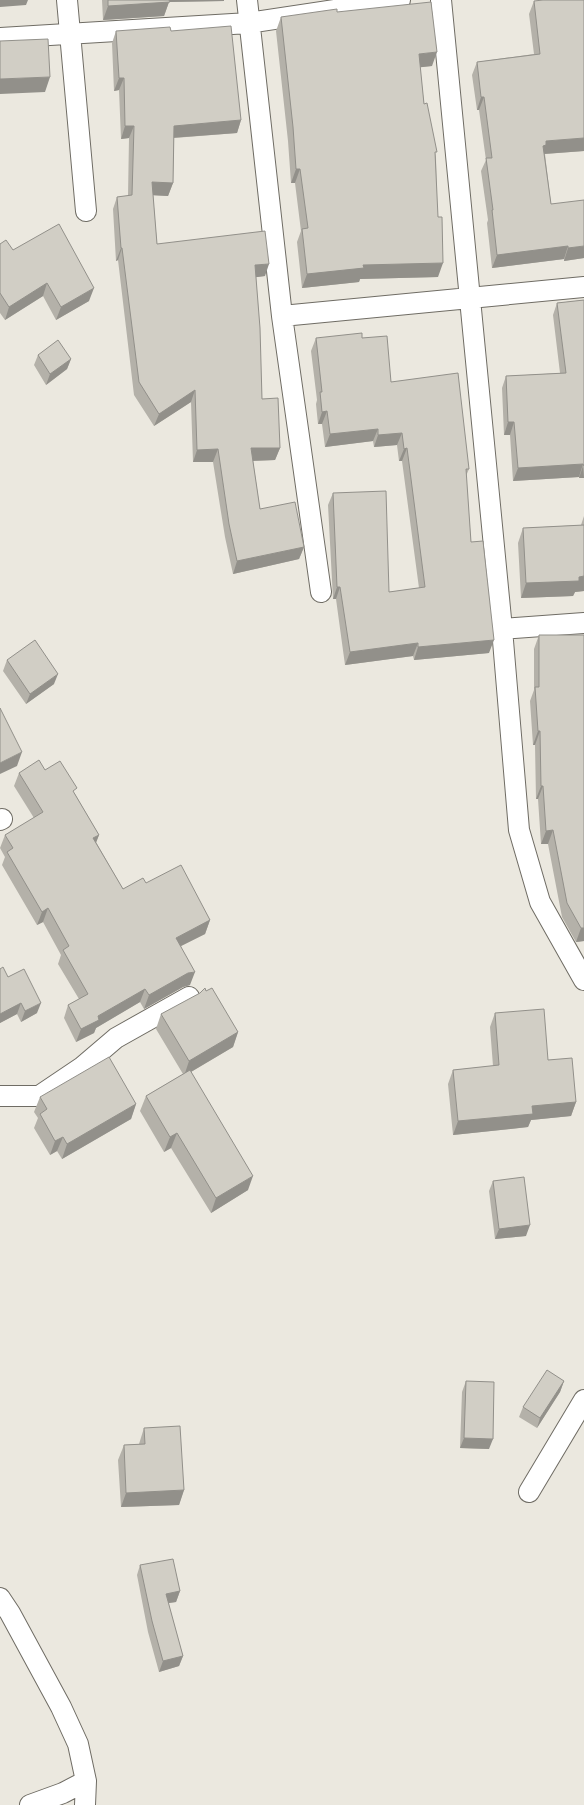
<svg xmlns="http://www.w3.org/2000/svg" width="584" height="1805" viewBox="0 0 584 1805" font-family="Inter,sans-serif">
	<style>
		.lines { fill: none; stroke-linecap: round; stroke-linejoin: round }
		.street-casing { stroke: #6f6c64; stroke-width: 22 }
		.street { stroke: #fff; stroke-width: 20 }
		.wall { fill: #b4b1a9 }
		.shaded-wall { fill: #92908a }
		.building { fill: #d1cec5; stroke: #92908a }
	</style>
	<rect width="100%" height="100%" fill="#ebe8df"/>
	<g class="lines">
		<defs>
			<path id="street" d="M67,0l19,211
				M247,0l35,316 39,276
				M441,0l61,629 17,201 21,72 44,78
				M0,38l249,-15 151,-23
				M282,316l302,-29
				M502,629l82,-6
				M0,820l2,-1
				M0,1096h39l43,-29 34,-29 73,-41
				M529,1492l55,-92
				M0,1598l10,15 51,94 17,37 8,37 -1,24
				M30,1805l33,-12 23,-12"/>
		</defs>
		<use href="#street" class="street-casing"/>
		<use href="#street" class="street"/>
	</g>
	<path class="wall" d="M102,0h122v1l-55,1 -5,14 -61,4z
		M584,0v151l-39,3 6,50 33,54 -20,3v-2l-72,9 -5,-45 1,-3 -7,-49 5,-11 -7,-50h-2l-5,-35 5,-13 57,-8 -5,-40 5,-13z
		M337,12l95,54 -12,1 4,37 12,53 2,120 -78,2 -1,3 -57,6 -5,-46 4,-11 -6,-48h-4l-3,-42 -12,-110 5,-14z
		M116,31h55l70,89 -4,13 -63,5 -1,45 -5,13 -15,-1 4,49 108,32 -9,1 6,122 18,49 -5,12 -22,1 7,48 44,38 -5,12 -66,15 -8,-37 -12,-75h-20l-2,-60 -37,24 -20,-31 -16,-135 -2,1 -3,-52 4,-12 11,-1 1,-58 -8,1 -2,-49 -5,1 -2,-48z
		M0,244l13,6 76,51 -33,19 -13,-24 -38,24 -5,-7z
		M584,300v178h-5v-1l-66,4 -3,-46h-6l-2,-47 4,-12 54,-3 -7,-58 4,-12z
		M316,338h46l29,44 78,87 -3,7 5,66 18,111 -75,7 -1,-4 -68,9 -9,-66h-3l-5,-94 5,-12 56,99 30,-4 -17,-127h-3l-2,-16 -23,2 -1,-6 -48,6 -3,-23h-4l-2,-20 1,-4 -6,-49z
		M38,355l33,4 -4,10 -21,16 -12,-20z
		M584,516v75l-9,1 -2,4 -52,2 -3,-55 5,-15 58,-3z
		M539,635h45v306l-8,1 -14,-25 -14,-73h-7l-3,-45h-2l-1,-54h-2l-3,-44 4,-11v-41z
		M7,660l47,24 -28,20 -23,-33z
		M45,770l30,24 24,41 -3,7 27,47 23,-6 64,37 -5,14 -24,12 9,39 -7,2 -39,22 -4,-7 -44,26 -2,5 -18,9 -12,-24 4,-13 11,-6 -21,-35 3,-9 -18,-33 -6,3 -35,-60 3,-8 -5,-9 5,-13 29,-17 -20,-32 5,-13z
		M0,969l8,8 29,36 -16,9 -4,-8 -17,9z
		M206,991l32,41 -5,15 -42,25 57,118 -37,23 -40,-65 -7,4 -24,-41 6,-15 37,-22 -27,-45 5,-15z
		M495,1013l53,47 28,42 -5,14 -40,4 -3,7 -75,8 -5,-51 5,-14 40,-4 -3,-39z
		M40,1097l96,7 -5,15 -69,40 -5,-8 -7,4 -16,-27 4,-10 -4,-6z
		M493,1181l33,55 -31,3 -6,-48z
		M466,1381l23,68 -29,-1 2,-56z
		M564,1381l-4,11 -23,36 -18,-11 4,-10z
		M144,1428l40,62 -5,15 -58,2 -3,-47 6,-15 15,-1z
		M140,1565l40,26 -4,11 -8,1 15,53 -4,10 -20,6 -11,-40 -11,-57z"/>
	<path class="shaded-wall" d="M0,0h28l-2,5 -26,2z
		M165,0h59v1l-55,1 -5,14 -61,4 5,-14z
		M437,52l-5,14 -18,2 5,-14z
		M50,77l-5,15 -45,2v-15z
		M119,78h5l-5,12 -5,1z
		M481,97h3l-5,13h-2z
		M241,120l-4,13 -67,5 4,-12z
		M125,126h9l-5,12 -8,1z
		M584,138v13l-41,3v-8l3,-5z
		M296,169h4l-5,14h-4z
		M152,182l21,1 -5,13 -20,-1z
		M568,246l-4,13 -72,9 5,-13z
		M584,246v12l-20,3 4,-13z
		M121,248h1l-4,12 -2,1z
		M443,263l-5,14 -78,2 -1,3 -57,6 5,-14 56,-9z
		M269,264l-4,12 -15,2 5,-13z
		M47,283l-4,13 -38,24 4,-13z
		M94,288l-5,13 -33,19 5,-13z
		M71,359l-4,10 -21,16 4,-11z
		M195,390l-4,12 -37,24 5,-12z
		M327,411l-5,13h-4l4,-12z
		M508,422h6l-4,13h-6z
		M378,429l-5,12 -48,6 5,-13z
		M402,433l-5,12 -23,2 4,-12z
		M251,448h29l-5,12 -29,1z
		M407,448l-5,13h-3l5,-12z
		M218,449l-5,13h-20l4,-12z
		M583,464l-4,13 -66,4 5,-13z
		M583,466l1,12h-5z
		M304,547l-5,12 -66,15 4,-13z
		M584,576v15l-9,1 -2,4 -52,2 5,-15z
		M337,587h3l-4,12h-3z
		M494,640l-5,13 -75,7 4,-13z
		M418,643l-5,13 -68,9 5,-13z
		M58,674l-4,10 -28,20 4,-10z
		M538,731h2l-5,14h-2z
		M22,752l-5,14 -17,8v-11z
		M541,786h2l-5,13h-2z
		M553,830l-5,14h-7l5,-13z
		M99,835l-5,13 -1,-10z
		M48,908l-5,14 -6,3 5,-13z
		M210,920l-5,14 -34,17 5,-13z
		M581,928h3v13l-8,1z
		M195,972l-5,13 -7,2 -39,22 5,-14 39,-22z
		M145,989l-5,13 -44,26 -2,5 -18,9 5,-13 17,-13z
		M21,1003l-4,11 -17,9v-9z
		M41,1003l-4,10 -16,9 4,-11z
		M238,1032l-5,15 -49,29 5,-15z
		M576,1102l-5,14 -40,4 -3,7 -75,8 5,-14 74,-15z
		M136,1104l-5,15 -69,40 5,-15z
		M177,1133l-6,15 -7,4 6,-15z
		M63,1137l-6,14 -7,4 5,-14z
		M253,1176l-5,14 -37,23 5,-15z
		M530,1225l-4,11 -31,3 4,-10z
		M564,1381l-4,11 -23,36 3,-10z
		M464,1438l29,1 -4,10 -29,-1z
		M184,1490l-5,15 -58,2 5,-14z
		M180,1591l-4,11 -14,2 4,-10z
		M183,1656l-4,10 -20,6 4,-11z"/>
	<path class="building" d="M108,0h61l1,2 -62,4z
		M543,0h41v138l-38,3v4l-3,1 8,58 33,-4v46l-16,2v-2l-71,9 -5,-45h1l-7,-52h6l-8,-61h-3l-4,-35 63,-8 -6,-53z
		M431,2l6,50 -18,2 5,50 3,-1 10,49h-2l3,65h4l1,46 -80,2 1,3 -57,6 -5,-45 6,-1 -8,-59h-4l-3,-42 -12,-110 56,-8v3z
		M231,26l10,94 -67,6 -1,57 -21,-1 5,62 108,-13 4,33 -14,1 5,63 2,71 16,-1 2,50h-29l9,61 35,-7 9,45 -67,14 -8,-37 -11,-75 -21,1 -2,-60 -36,24 -20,-32 -17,-134h-1l-4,-51 15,-2 2,-69h-9l-1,-48h-5l-3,-47 54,-4 1,4z
		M48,39l2,38 -50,2v-38z
		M59,224l35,64 -33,19 -14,-24 -38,24 -9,-14v-49l6,-4 7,10z
		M584,300v166l-1,-2 -65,4 -4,-46h-6l-2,-46 60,-3 -9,-70z
		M362,333v5l25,-2 4,46 67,-9 11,96h-3l5,73 12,-1 11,99 -76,7v-4l-68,9 -10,-65h-3l-4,-94 53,-2 3,101 36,-5 -18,-139 -3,1 -2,-16 -24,2v-6l-48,5 -3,-23 -5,1 -2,-20h2l-6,-54z
		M58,340l13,19 -21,15 -12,-19z
		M584,525v51l-5,1v4l-53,2 -3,-55z
		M539,635h45v293h-3l-14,-25 -14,-73 -7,1 -3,-45h-2l-1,-55h-2l-3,-44h4z
		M35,640l23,34 -28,20 -23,-34z
		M0,708l22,44 -22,11z
		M39,760l6,10 15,-9 17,27 -4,3 26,44 -6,3 30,51 20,-11 3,5 35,-18 29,55 -34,18 19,34 -7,1 -39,22 -4,-6 -47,27 1,4 -18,9 -13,-24 20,-11 -25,-44 6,-4 -21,-38 -6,4 -35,-60 6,-4 -8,-13 38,-23 -24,-39z
		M3,967l5,10 16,-8 17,34 -16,8 -4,-8 -21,11v-45z
		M205,988l1,3 6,-3 26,44 -49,29 -28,-47 39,-21z
		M544,1009l4,51 24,-2 4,44 -44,4 1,8 -75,7 -5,-51 46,-5 -4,-52z
		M109,1057l27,47 -69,40 -4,-7 -8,4 -15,-27 7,-5 -7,-12z
		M190,1070l63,106 -37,22 -39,-65 -7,4 -24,-41z
		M524,1177l6,48 -31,4 -6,-48z
		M547,1370l17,11 -24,37 -17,-11z
		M466,1381l28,1 -1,57 -29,-1z
		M180,1426l4,64 -58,3 -2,-48 21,-1 -1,-16z
		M173,1559l7,32 -14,3 17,62 -20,5 -11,-40 -12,-56z"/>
</svg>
